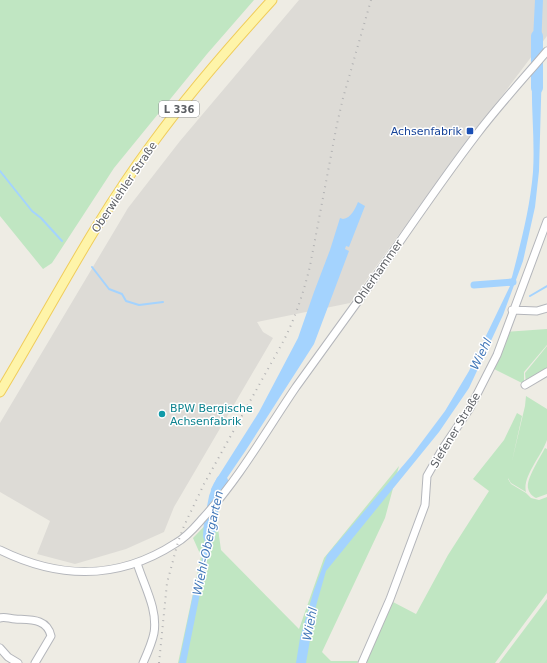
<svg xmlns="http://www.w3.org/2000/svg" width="547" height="663" viewBox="0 0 547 663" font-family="'DejaVu Sans',sans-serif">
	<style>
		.industrial { fill: #dddbd6 }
		.green { fill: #c0e6c2 }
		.water { fill: #a4d3fe }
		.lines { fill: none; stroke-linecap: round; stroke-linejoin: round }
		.stream { stroke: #a4d3fe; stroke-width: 2 }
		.canal { stroke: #a4d3fe; stroke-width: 7 }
		.river { stroke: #a4d3fe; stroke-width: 12 }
		.minor-casing { stroke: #b4b6bb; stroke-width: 9 }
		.major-casing { stroke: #f0cd5b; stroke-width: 11 }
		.minor { stroke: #fff; stroke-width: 7 }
		.major { stroke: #fef4a9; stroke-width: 9 }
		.rail { stroke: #b3b3b4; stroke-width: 2; stroke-dasharray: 1 5; stroke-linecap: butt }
		.transit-dot { fill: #1a4fb4; stroke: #fff; stroke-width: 1.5 }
		.culture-dot { fill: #0f9aa8; stroke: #fff; stroke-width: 1.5 }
		.labels { text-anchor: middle; stroke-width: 3; stroke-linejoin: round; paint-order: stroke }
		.shield { fill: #fff; stroke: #8d8f92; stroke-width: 1 }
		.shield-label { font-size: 10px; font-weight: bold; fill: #5c5f64 }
		.transit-label { font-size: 11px; fill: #164399; stroke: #fff; text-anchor: end }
		.street-label { font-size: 11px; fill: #5c5f64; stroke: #fff }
		.culture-label { font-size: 11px; fill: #0d838f; stroke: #fff; text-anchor: start }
		.water-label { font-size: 12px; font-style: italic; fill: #4378b9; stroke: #fff }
	</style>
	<rect width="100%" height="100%" fill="#eeece4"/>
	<path class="industrial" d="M299,0h248v36l-119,158 -78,109 -93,19 6,10 10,6 -99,169 -10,25 -38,17 -51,15 -38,-10 13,-33 -50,-29v-69l128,-215 52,-67z"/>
	<path class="green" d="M0,0h254l-47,54 -93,114 -62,95 -9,6 -43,-53z
		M547,329v16l-23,27v12l-32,-16 14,-36z
		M547,346v25l-21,13 -1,-11z
		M526,396l21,13c0,8 0,24 0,31 -5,15 -25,37 -21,52l-15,-9 -3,-5 17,-72z
		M517,413l5,3 -14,63 3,5 15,9 5,5 8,2 8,-3v96l-52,70h-129l27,-61 23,12 32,-59 41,-64 -16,-12 31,-39z
		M545,448l2,1v45l-11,4c-4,-2 -7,-5 -8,-10 -2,-9 13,-32 17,-40z
		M399,466l-14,52 -63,134 9,9h27l-1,2h-179l23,-107 -8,-18 23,-24 5,36 78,79 25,-71z
		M547,599v64h-48z"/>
	<path class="water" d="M535,0h8l-2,48 -9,11z
		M542,66l-3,105 -4,36 -12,54 -20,54 -34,73 -30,44 -113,139 -10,35 -10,57h-10l4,-25 14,-48 13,-35 85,-100 33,-44 24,-40 41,-85 -2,-1 4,-8c9,-35 18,-69 21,-105 2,-31 -2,-63 -1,-94z
		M358,202l7,4 -16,41 -3,-1 -1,3 4,2 -35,93 -68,106 -36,53 1,-14 3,-6 45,-71 39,-74 16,-46 16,-42 10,-32 3,1c8,-1 12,-10 15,-17z
		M216,514l-30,149h-7l15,-73 8,-30 5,-36z"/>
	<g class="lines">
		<path class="stream" d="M0,171l32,40 9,7 21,23
			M92,267l17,22 13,5 4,7 13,4 24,-3
			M530,296l17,-10"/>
		<path class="canal" d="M474,285l39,-3"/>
		<path class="river" d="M537,88v-52
			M209,536l1,-14 5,-25 7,-16"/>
		<defs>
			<path id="minor" d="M512,310l25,1 10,-3
				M525,385l22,-13
				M0,550c61,30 119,30 176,-7 11,-6 19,-16 27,-25 36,-39 63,-87 93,-131 26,-36 52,-72 78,-108 34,-49 67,-98 103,-145 22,-29 47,-56 70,-83
				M137,563c7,23 21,46 17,70 -2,10 -7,21 -11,30
				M0,618c5,-2 10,1 15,1 15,1 32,-1 36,17l-16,27
				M0,648l8,9 10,6
				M362,663l28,-64 35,-94 2,-29 16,-28 27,-40 27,-53 50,-134"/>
			<path id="major" d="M0,392c50,-83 94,-170 152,-248 37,-51 78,-98 120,-144"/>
		</defs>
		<use href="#minor" class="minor-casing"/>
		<use href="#major" class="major-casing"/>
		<use href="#minor" class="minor"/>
		<use href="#major" class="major"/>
		<path class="rail" d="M159,663l8,-80 11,-41 6,-16 20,-42 80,-144c12,-24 20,-49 26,-74l27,-142 6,-26 28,-98"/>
	</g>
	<rect class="transit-dot" x="466" y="127" width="8" height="8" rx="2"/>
	<circle class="culture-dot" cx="162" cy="414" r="4"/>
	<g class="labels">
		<rect class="shield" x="159" y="101" width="40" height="16" rx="3"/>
		<g class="shield-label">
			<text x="179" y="113">L 336</text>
		</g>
		<g class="transit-label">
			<text x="462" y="135">Achsenfabrik</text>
		</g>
		<g class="street-label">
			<text transform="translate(124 187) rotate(-56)" y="4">Oberwiehler Straße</text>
			<text transform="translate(378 272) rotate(-55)" y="4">Ohlerhammer</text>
			<text transform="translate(455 430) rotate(-59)" y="4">Siefener Straße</text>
		</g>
		<g class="culture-label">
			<text x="170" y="412">BPW Bergische<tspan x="170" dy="13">Achsenfabrik</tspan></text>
		</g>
		<g class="water-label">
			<text transform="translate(481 354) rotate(-64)" y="4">Wiehl</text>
			<text transform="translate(208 543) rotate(-78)" y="4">Wiehl-Obergarten</text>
			<text transform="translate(310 624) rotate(-79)" y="4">Wiehl</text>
		</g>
	</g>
</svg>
